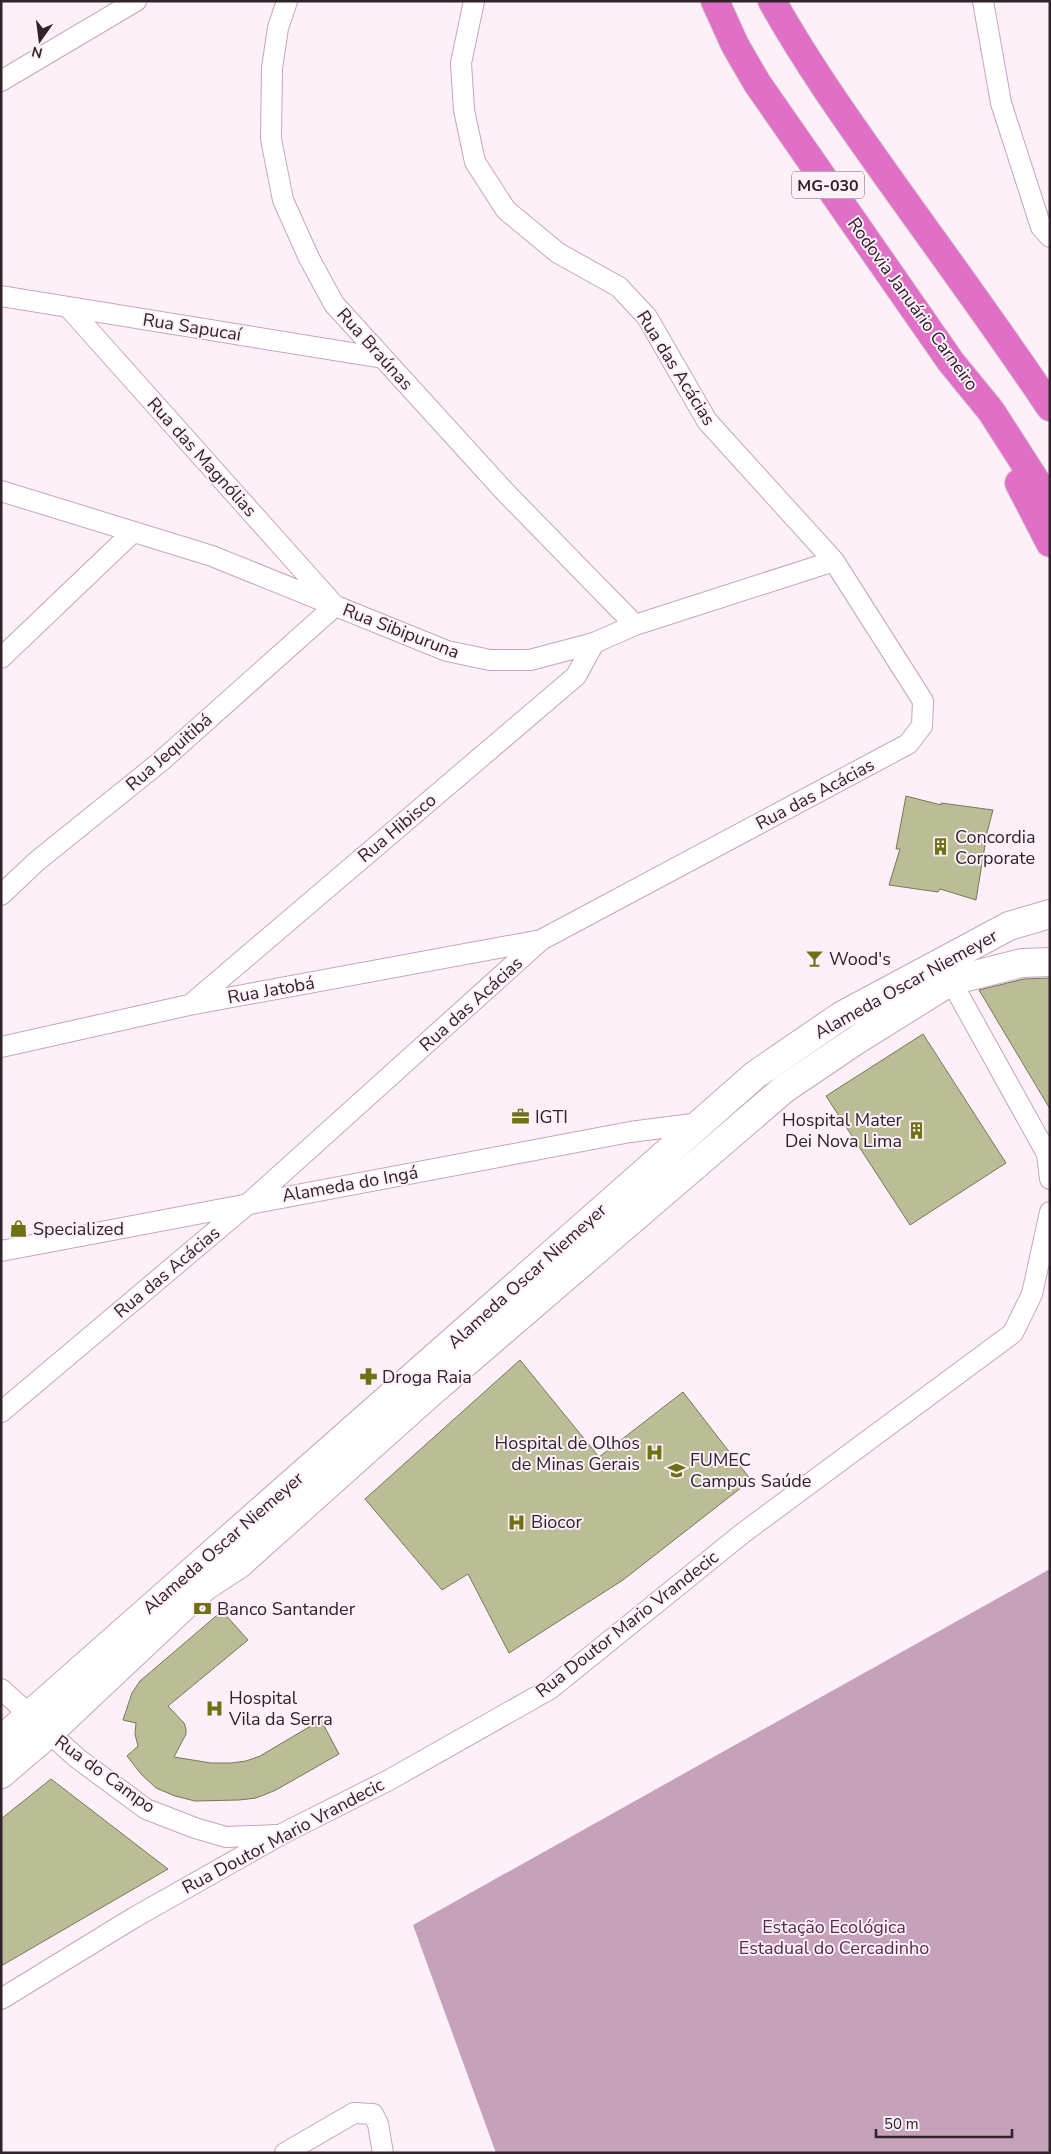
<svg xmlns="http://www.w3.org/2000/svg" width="1051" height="2154" viewBox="0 0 1051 2154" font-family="'Nunito Sans',sans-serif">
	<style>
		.forest { fill: #c5a2ba }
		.building { fill: #bbbd96; stroke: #777856 }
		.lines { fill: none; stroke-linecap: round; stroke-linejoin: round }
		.street-casing { stroke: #c7a5bc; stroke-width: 22 }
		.secondary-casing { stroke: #c7a5bc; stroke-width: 30 }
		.highway-casing { stroke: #d6d3d5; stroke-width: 30 }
		.street { stroke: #fff; stroke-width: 20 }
		.secondary { stroke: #fff; stroke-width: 28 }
		.highway { stroke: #e070c5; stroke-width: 28 }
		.labels { text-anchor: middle; stroke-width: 4; stroke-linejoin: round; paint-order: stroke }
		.shield { fill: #fef0f9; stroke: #6e606a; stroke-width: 1 }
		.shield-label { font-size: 16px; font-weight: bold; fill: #30232c }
		.street-label { font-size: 18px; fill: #30232c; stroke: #fef0f9 }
		.poi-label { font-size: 18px; fill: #30232c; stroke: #fef0f9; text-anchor: start }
		.park-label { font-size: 18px; fill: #592b4e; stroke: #fef0f9 }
	</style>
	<rect width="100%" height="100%" fill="#fef0f9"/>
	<path class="forest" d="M1050,1569v584h-554l-83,-228z"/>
	<path class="building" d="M906,796l35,9v-2l52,7 -9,34 1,1 -9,55 -36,-11 -2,3 -49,-7 11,-36h-4z
		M1050,978v131l-71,-119 45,-11z
		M923,1034l83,129 -96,62 -84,-129z
		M520,1360l79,97 84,-65 68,88 -128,100 -114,73 -41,-79 -26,16 -77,-91z
		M222,1611l26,29 -80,66 16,17 2,6v5l-12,23 37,6h20l15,-2 14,-5 61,-36 18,34 -63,36 -20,8 -17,2 -44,1 -20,-5 -19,-8 -15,-14 -14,-18 11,-10 -3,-12 1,-11 -13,-3 9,-27 8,-12z
		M51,1779l117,90 -167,97v-147z"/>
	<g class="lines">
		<defs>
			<path id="street" d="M287,1l-9,27 -6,40 -1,71 12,61 26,58 25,46 173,190 128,131
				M983,1l18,102 40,124 9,10
				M1,81l135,-80
				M1,296l382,62
				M1,491l211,65 235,95 43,9h40l64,-17 41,-18 199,-64
				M1,658l131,-125
				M1,895l36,-34 123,-99 175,-156 -266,-298
				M951,981l96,173 3,25
				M191,1004l385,-328 18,-33
				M1,1047l188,-42 352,-65
				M1,1251l629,-119 70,-9
				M1,1412l248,-209 292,-263 367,-196 14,-18 1,-25 -89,-140 -127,-140 -60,-104 -28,-30 -61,-34 -52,-43 -31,-48 -11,-52 -3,-47 13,-62
				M1,1689l76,69 69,51 49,19 31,9 51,-2
				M1,1999l134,-82 147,-83 107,-54 161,-91 193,-156 270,-200 19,-39 18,-82
				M285,2153l69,-40 19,1 5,10 5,29"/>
			<path id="secondary" d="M1,1740l754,-665 86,-59 168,-90 41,-12
				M1,1774l48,-41 155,-146 35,-23 190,-170 355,-305 71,-48 96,-60 71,-18 28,-1"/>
			<path id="highway" d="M715,1l20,44 22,38 194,279 40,49 59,92
				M772,1c33,59 71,113 110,168 56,79 114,157 168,238
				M1019,483l31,60"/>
		</defs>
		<use href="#street" class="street-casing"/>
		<use href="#secondary" class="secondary-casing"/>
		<use href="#highway" class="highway-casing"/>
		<use href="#street" class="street"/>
		<use href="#secondary" class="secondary"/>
		<use href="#highway" class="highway"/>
	</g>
	<defs>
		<symbol id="building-bare" viewBox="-9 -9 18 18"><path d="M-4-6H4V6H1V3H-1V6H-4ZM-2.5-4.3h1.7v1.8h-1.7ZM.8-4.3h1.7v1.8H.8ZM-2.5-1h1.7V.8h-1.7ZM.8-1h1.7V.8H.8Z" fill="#707014" stroke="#fef0f9" stroke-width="2.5" paint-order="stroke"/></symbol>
		<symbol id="bar-bare" viewBox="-9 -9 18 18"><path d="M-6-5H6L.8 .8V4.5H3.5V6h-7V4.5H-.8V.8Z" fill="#707014" stroke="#fef0f9" stroke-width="2.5" paint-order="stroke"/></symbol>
		<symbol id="office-bare" viewBox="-9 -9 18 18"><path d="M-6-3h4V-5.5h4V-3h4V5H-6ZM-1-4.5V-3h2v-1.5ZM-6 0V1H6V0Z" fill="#707014" stroke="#fef0f9" stroke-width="2.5" paint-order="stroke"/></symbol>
		<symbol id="shop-bare" viewBox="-9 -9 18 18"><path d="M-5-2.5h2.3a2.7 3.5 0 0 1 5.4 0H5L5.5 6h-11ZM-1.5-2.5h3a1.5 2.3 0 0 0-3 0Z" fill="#707014" stroke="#fef0f9" stroke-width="2.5" paint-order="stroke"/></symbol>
		<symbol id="pharmacy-bare" viewBox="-9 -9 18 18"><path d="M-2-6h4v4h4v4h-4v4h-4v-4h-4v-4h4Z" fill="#707014" stroke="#fef0f9" stroke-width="2.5" paint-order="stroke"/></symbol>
		<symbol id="hospital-bare" viewBox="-9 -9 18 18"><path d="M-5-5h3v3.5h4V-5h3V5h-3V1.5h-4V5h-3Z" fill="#707014" stroke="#fef0f9" stroke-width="2.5" paint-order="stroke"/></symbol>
		<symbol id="university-bare" viewBox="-9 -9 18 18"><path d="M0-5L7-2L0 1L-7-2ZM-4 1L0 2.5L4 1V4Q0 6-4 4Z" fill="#707014" stroke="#fef0f9" stroke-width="2.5" paint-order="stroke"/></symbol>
		<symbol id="bank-bare" viewBox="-9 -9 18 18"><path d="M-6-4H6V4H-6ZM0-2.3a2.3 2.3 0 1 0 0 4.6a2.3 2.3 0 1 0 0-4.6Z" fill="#707014" stroke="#fef0f9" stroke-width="2.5" paint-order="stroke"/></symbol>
	</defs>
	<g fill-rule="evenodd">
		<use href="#building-bare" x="928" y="834" width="25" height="25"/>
		<use href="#bar-bare" x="802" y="946" width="25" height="25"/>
		<use href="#office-bare" x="508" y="1104" width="25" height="25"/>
		<use href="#building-bare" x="904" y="1118" width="25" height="25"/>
		<use href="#shop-bare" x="6" y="1216" width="25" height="25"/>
		<use href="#pharmacy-bare" x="356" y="1364" width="25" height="25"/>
		<use href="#hospital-bare" x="642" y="1440" width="25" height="25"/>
		<use href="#university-bare" x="664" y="1458" width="25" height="25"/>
		<use href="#hospital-bare" x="504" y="1510" width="25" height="25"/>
		<use href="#bank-bare" x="190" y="1596" width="25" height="25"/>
		<use href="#hospital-bare" x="202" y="1696" width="25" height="25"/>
	</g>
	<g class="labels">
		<rect class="shield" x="792" y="171.5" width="72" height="27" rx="4"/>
		<g class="shield-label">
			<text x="828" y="191">MG-030</text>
		</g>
		<g class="street-label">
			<text transform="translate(913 304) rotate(54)" y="6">Rodovia Januário Carneiro</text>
			<text transform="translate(192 327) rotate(9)" y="6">Rua Sapucaí</text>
			<text transform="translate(375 349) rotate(48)" y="6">Rua Braúnas</text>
			<text transform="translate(676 368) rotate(58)" y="6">Rua das Acácias</text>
			<text transform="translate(202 457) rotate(48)" y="6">Rua das Magnólias</text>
			<text transform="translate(401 631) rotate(21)" y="6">Rua Sibipuruna</text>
			<text transform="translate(169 752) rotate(-41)" y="6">Rua Jequitibá</text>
			<text transform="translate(815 794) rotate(-28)" y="6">Rua das Acácias</text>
			<text transform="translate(397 828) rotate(-40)" y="6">Rua Hibisco</text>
			<text transform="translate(906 984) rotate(-29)" y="6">Alameda Oscar Niemeyer</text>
			<text transform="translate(271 990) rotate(-10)" y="6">Rua Jatobá</text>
			<text transform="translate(471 1004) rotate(-42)" y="6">Rua das Acácias</text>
			<text transform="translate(350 1184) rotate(-10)" y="6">Alameda do Ingá</text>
			<text transform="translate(167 1272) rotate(-40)" y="6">Rua das Acácias</text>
			<text transform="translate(527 1276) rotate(-42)" y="6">Alameda Oscar Niemeyer</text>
			<text transform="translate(223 1543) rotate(-41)" y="6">Alameda Oscar Niemeyer</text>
			<text transform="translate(627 1624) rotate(-38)" y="6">Rua Doutor Mario Vrandecic</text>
			<text transform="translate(105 1774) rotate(36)" y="6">Rua do Campo</text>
			<text transform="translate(283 1836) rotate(-28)" y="6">Rua Doutor Mario Vrandecic</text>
		</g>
		<g class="poi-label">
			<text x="955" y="843">Concordia<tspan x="955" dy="21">Corporate</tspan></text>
			<text x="829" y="965">Wood's</text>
			<text x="535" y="1123">IGTI</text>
			<text x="902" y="1126" text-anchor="end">Hospital Mater<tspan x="902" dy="21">Dei Nova Lima</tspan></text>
			<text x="33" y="1235">Specialized</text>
			<text x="382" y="1383">Droga Raia</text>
			<text x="640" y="1449" text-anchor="end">Hospital de Olhos<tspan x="640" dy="21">de Minas Gerais</tspan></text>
			<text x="690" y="1466">FUMEC<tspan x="690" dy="21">Campus Saúde</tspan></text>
			<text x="531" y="1528">Biocor</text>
			<text x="217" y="1615">Banco Santander</text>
			<text x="229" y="1704">Hospital<tspan x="229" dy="21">Vila da Serra</tspan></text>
		</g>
		<g class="park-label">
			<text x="834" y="1933">Estação Ecológica<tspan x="834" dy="21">Estadual do Cercadinho</tspan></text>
		</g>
	</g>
	<rect width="1051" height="2154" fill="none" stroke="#30232c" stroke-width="5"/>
	<g transform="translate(40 40) rotate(194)" stroke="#fef0f9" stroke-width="4" paint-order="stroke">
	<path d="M0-4L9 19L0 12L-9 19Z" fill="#30232c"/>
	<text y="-8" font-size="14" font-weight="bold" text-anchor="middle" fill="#30232c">N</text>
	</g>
	<path d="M876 2129v8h136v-8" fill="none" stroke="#30232c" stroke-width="2.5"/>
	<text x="884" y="2129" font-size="15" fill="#30232c" stroke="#fef0f9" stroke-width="4" paint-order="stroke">50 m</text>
</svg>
